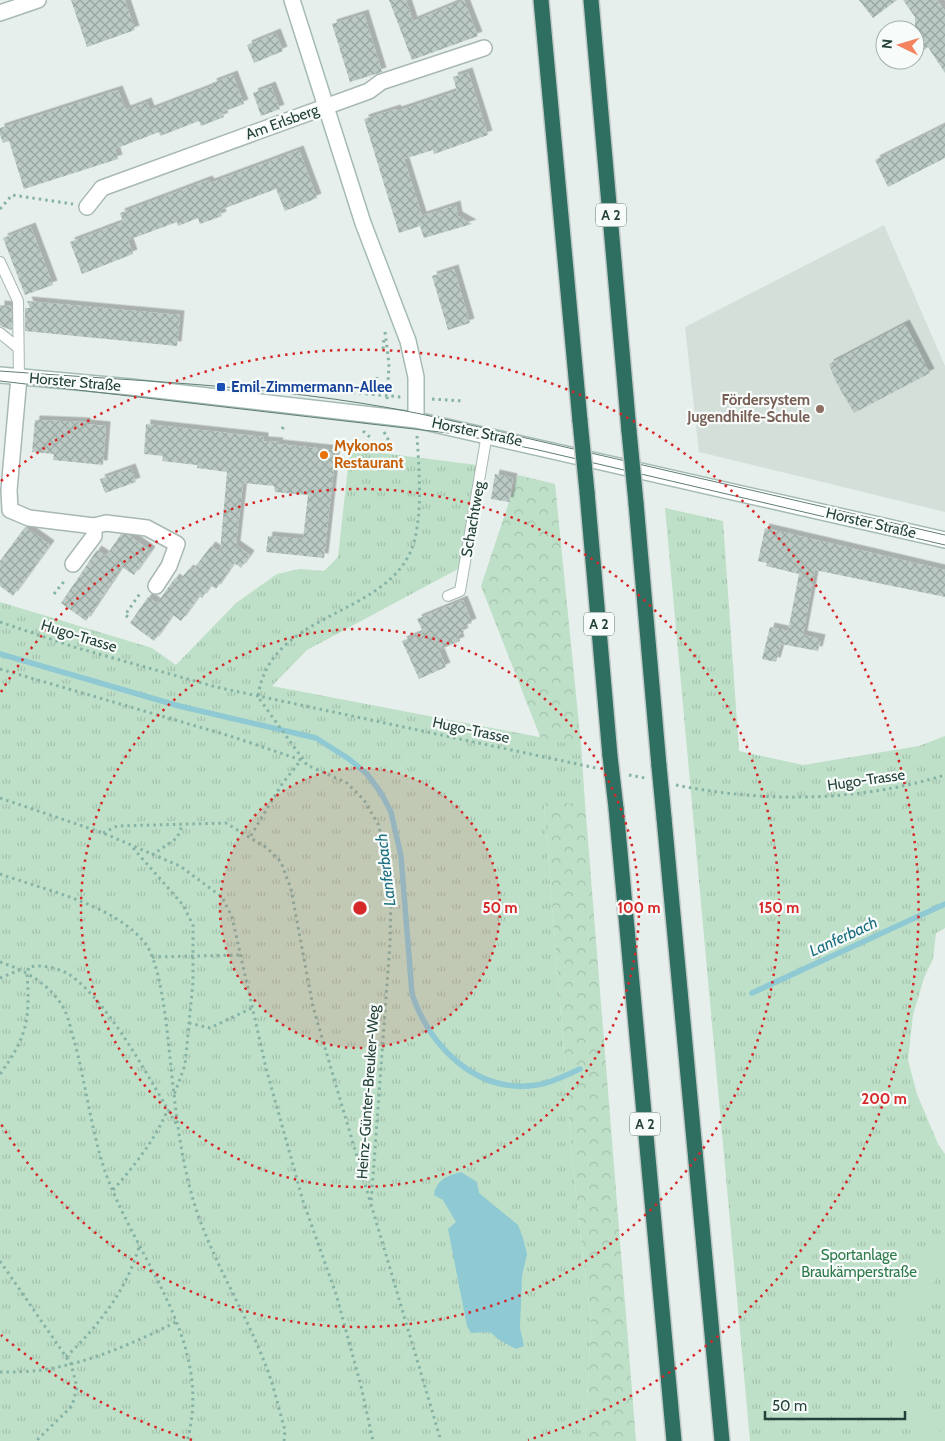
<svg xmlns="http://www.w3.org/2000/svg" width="945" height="1441" viewBox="0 0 945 1441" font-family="Cabin,sans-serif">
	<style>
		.built { fill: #d4dfda }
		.grass { fill: url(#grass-tufts) }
		.forest { fill: url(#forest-crowns) }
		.garden { fill: #bfe0c8 }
		.water { fill: #8ec9d4 }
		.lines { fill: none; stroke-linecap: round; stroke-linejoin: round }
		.stream { stroke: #8ec9d4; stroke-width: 5.5 }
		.building { fill: url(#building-cross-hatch); filter: url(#shadow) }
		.service-casing { stroke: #a8b8b2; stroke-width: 12 }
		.minor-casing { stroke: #a8b8b2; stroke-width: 18 }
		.secondary-casing { stroke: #a4bbb3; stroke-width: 18 }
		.motorway-casing { stroke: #c2cac8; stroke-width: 18 }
		.path { stroke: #86b3a5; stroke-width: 3; stroke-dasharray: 2.5 4; stroke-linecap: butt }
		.service { stroke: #fff; stroke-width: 10 }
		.minor { stroke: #fff; stroke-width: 15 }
		.secondary { stroke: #fff; stroke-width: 15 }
		.motorway { stroke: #2f6f62; stroke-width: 15 }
		.tram { stroke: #5f7d75; stroke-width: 1 }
		.motorway-bridge-casing { stroke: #c2cac8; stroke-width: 18; stroke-linecap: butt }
		.motorway-bridge { stroke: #2f6f62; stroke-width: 15 }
		.ring { fill: none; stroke: #d62828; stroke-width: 2.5; stroke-dasharray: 2.5 5 }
		.transit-dot { fill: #1a4fb4; stroke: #f7fbf9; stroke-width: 2 }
		.education-dot { fill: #8d6e63; stroke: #f7fbf9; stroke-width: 2 }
		.food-dot { fill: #e8710a; stroke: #f7fbf9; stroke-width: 2 }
		.labels { text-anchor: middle; stroke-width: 4.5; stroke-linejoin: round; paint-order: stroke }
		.shield { fill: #f7fbf9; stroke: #637a73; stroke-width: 1 }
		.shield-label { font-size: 14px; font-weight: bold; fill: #24423a }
		.street-label { font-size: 15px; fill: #24423a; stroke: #f7fbf9 }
		.transit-label { font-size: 15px; font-weight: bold; fill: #164399; stroke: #f7fbf9; text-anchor: start }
		.education-label { font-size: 15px; font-weight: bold; fill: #785e54; stroke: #f7fbf9; text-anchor: end }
		.food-label { font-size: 15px; font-weight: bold; fill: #c56008; stroke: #f7fbf9; text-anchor: start }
		.park-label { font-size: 15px; fill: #2d7a4b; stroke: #f7fbf9 }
		.water-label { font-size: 16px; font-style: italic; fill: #1c6f80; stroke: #f7fbf9 }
		.centre { fill: #d62828; stroke: #f7fbf9; stroke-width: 2.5 }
		.ring-label { font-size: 15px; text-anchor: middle; font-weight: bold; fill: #d62828; stroke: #f7fbf9; stroke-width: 4.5; stroke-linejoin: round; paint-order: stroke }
	</style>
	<defs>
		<pattern id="grass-tufts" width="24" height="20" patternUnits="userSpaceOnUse" patternTransform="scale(1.25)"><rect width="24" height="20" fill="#bfe0c8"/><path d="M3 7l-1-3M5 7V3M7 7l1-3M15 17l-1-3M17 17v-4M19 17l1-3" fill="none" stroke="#a4c1ad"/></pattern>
		<pattern id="forest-crowns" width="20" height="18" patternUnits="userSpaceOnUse" patternTransform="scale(1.25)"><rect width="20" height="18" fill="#bfe0c8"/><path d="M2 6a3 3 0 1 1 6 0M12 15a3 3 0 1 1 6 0" fill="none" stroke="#a4c1ad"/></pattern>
		<pattern id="building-cross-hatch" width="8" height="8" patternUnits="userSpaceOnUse" patternTransform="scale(1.25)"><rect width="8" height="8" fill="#bbcac4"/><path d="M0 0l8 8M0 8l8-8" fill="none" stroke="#98a6a0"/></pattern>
		<filter id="shadow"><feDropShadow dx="4.5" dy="-4.5" stdDeviation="0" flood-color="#0004"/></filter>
	</defs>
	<rect width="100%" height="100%" fill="#e6efeb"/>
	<path class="built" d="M884,225l61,141v146l-246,-60 -14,-125z"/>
	<path class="grass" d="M350,449l127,16 -19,104 -151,81 -35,36 309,59 4,58h-41l29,364 18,156 -6,118h-585v-839l152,46 24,17 60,-62 41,-29 23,-5 24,2 14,-14z
		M665,508l58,13 16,230 64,14 116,-19 26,-10v192l-9,5 -3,26 -9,19 -11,37 -5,45 9,34 21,50 7,10v287h-195z"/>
	<path class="forest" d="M518,475l37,9 26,261 -40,-6 -60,-153z
		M544,803h41l51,638h-51l6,-118 -18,-156z"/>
	<path class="garden" d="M945,1242c0,7 0,16 0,23 -1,5 -19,27 -23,36 -19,42 -15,105 23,135v5h-28c-7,-18 -16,-35 -22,-54 -12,-40 9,-126 50,-145z"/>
	<path class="water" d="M461,1172l16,10 2,11 39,32 5,13 4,16 -5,22 -2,52 4,18 -8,3 -17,-9 -9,-8 -19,1 -4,-7 -19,-97 8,-7 -13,-22 -9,-5c3,-16 13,-19 27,-23z"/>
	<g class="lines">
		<path class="stream" d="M0,654l179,52 137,32 33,21 18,15 14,19 10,19 10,44 11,138c18,53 64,100 125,91 15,-2 29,-10 43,-16
			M752,993l193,-89"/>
	</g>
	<path class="building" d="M71,0h54l10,30 -48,17z
		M389,0h17l7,21 51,-21 14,36 -66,24z
		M859,0h38l-24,18z
		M903,0h34l8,11v62l-17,-26 -13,10v-40z
		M364,14l18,58 -32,10 -18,-58z
		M276,33l7,18 -29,12 -7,-18z
		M468,72l20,63 -54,19 -1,-4 -29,9 18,57 34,-11 2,11 14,8 -48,14 -4,-12 -21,7 -35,-114 32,-10 1,2 60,-20 -4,-14z
		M233,75l11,29 -22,8 2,5 -23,9 -2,-5 -39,15 -1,-4 -44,17 3,10 -94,30 -15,-48 -6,2 -3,-8v-7l118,-38 8,20 21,-8 3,8 63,-24 -1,-3z
		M271,86l9,23 -19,7 -8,-23z
		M945,125v33l-57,29 -13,-27z
		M299,150l18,48 -32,13 -9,-22 -56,21 2,6 -22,8 -2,-6 -20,8 -1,-4 -49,18 5,14 -51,20 -12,-32 53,-20 -3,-9 88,-33 2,3z
		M31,227l22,58 -28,10 -22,-57z
		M454,269l16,54 -22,7 -16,-54z
		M27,301l153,14 -3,31 -152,-15v-23h5z
		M0,305l11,1 1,24 -12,-4z
		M905,324l25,49 -76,40 -18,-31 -7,-18z
		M35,420l51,2v2l20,2 -3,39 -50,-5 1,-6 -22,-2z
		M146,424l118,13v4l15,1 -1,2 58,6 -12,108 -58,-6 2,-16 35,3 5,-44 -33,-3 -1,-6 -31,-3 -7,62 14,10 -9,13 -7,-5 -18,26 -5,-4 -9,13 -3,-2 -18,25 -8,-6 -19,26 -24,-18 18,-26 9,6 18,-25 4,3 10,-12 3,2 19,-25 9,6 7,-80 -30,-4v-3l-35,-4 1,-5 -19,-2z
		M131,468l5,14 -31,11 -5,-14z
		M495,474l18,4 -4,24 -18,-3z
		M25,527l25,18 -37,51 -13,-10v-25z
		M765,528l180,42v27l-130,-27 -12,65 18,4 -3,12 -37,-7 -5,18 -14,-3 8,-32 18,4 11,-57 -33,-8 1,-3 -9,-2z
		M121,534l7,1 23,16 -17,24 -12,-8 -36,54 -25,-18 36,-53 9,6z
		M463,600l9,23 -10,4 2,5 -6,3 2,6 -21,9 7,17 -27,12 -17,-38 21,-9 -6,-13z"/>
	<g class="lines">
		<defs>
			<path id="service" d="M0,262l18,39 1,76
				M0,333l17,14
				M448,596l12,-5 27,-157"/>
			<path id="minor" d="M0,13l38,-13
				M87,207l15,-19 267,-97 12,-9 103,-34
				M19,377l-10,113 1,20 19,8 65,8 12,-3 41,5 30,16 -8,22 -13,20
				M73,564l21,-28v-10"/>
			<path id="secondary" d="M292,0l71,223 45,118 8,36v43
				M0,375l131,12 285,33 529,120"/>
			<path id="motorway" d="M541,0l39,421
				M591,0l38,431
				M587,492l23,264
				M636,503l23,263
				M616,808l58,633
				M664,818l58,623"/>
		</defs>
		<use href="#service" class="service-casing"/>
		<use href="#minor" class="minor-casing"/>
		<use href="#secondary" class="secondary-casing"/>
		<use href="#motorway" class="motorway-casing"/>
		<path class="path" d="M0,209l12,-14 61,9
			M385,332l4,32 -2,37
			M383,349l1,-11
			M334,387l13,5 54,5
			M377,391v-14
			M432,399l31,2
			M282,429l3,-4
			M363,431l9,8
			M384,432l5,9
			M417,436c2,34 7,86 -7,117 -31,65 -141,60 -152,144l49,68 40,18 17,17 14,24 8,29 5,46 -1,44 -19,261 70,237
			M54,594l12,-15
			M128,617l-3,-2 16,-23
			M0,622l74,25 142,40 380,81
			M0,669l230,67 71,24 -19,24 -32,53
			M629,775l16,3
			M676,785c90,18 181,17 269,-10
			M0,798l103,35 77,33 42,31 10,20 34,151 37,133 33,93 25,92 12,55
			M103,833l14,-7 109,-3 41,25 14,14 10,27 22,118 57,194
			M133,848l50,57 10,20v57l-8,83 -11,30
			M152,855l25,-17 5,-12
			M0,874c45,16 115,31 145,69 20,26 24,116 29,151 3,28 7,58 14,86 14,64 52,120 76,181 9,21 14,46 21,69l-1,11
			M152,957l89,-2
			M0,962c25,8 53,24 65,49 4,8 6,20 9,29 11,40 16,82 28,122 28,91 114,177 85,279
			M0,978l20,-8
			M189,1023l21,5 42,-20
			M0,1074c28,-38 30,-56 27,-101l2,-6c13,-3 30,1 41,8 40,28 81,107 107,150
			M113,1190c22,-25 42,-50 55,-81
			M0,1261l71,103 6,23 -5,19 -36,35
			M66,1357c33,-32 60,-66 73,-110
			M0,1372c14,0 29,0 42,-2 47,-7 92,-27 134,-48"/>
		<use href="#service" class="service"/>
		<use href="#minor" class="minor"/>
		<use href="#secondary" class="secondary"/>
		<use href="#motorway" class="motorway"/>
		<path class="tram" d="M0,371c148,11 299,15 444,48l501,116
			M0,381l457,53 77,15 411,96"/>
		<defs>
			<path id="motorway-bridge" d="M580,421l7,71
				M629,431l7,72
				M610,756l6,52
				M659,766l5,52"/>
		</defs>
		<use href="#motorway-bridge" class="motorway-bridge-casing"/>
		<use href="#motorway-bridge" class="motorway-bridge"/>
	</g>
	<circle cx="360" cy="908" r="140" fill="#d62828" fill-opacity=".12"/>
	<g class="ring">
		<circle cx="360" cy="908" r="140"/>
		<circle cx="360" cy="908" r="279"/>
		<path d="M1 692A419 419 0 1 1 1 1124"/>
		<path d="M192 1440A558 558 0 0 1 1 1335M1 481A558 558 0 1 1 528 1440"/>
	</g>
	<rect class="transit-dot" x="216" y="382" width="10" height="10" rx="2.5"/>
	<circle class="education-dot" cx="820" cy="409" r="5"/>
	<circle class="food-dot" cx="324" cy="455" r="5"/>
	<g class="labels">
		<g class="shield">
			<rect x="596" y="203.5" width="30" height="23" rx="4"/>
			<rect x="584" y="612.5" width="30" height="23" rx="4"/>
			<rect x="630" y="1112.5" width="30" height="23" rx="4"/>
		</g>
		<g class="shield-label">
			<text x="611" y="220">A 2</text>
			<text x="599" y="629">A 2</text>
			<text x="645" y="1129">A 2</text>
		</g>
		<g class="street-label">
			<text transform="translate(282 122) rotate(-20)" y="5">Am Erlsberg</text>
			<text transform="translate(75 382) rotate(5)" y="5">Horster Straße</text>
			<text transform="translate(477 432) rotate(12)" y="5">Horster Straße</text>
			<text transform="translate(473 519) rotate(-80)" y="5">Schachtweg</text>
			<text transform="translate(871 523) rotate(13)" y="5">Horster Straße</text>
			<text transform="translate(79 636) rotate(17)" y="5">Hugo-Trasse</text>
			<text transform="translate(471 730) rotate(12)" y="5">Hugo-Trasse</text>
			<text transform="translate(866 780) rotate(-8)" y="5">Hugo-Trasse</text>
			<text transform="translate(368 1092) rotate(-86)" y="5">Heinz-Günter-Breuker-Weg</text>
		</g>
		<g class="transit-label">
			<text x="231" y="392">Emil-Zimmermann-Allee</text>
		</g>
		<g class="education-label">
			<text x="810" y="405">Fördersystem<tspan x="810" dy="17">Jugendhilfe-Schule</tspan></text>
		</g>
		<g class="food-label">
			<text x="334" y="451">Mykonos<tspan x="334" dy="17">Restaurant</tspan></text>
		</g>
		<g class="park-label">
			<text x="859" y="1260">Sportanlage<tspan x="859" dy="17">Braukämperstraße</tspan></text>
		</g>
		<g class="water-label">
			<text transform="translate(385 870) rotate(-97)" y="6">Lanferbach</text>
			<text transform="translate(843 936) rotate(-25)" y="6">Lanferbach</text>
		</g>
	</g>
	<circle cx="360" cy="908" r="8" class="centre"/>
	<g class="ring-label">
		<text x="500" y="913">50 m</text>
		<text x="639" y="913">100 m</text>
		<text x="779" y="913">150 m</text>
		<text x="884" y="1104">200 m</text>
	</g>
	<g transform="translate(900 45) rotate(275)"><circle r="24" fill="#f7fbf9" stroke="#a3b1ad"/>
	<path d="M0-4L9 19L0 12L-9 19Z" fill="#f4845f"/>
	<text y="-8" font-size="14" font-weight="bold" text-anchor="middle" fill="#24423a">N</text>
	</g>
	<path d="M765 1411v8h140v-8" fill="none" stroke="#24423a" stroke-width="2.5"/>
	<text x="772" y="1411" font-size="15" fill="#24423a" stroke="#f7fbf9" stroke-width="4" paint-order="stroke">50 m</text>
</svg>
